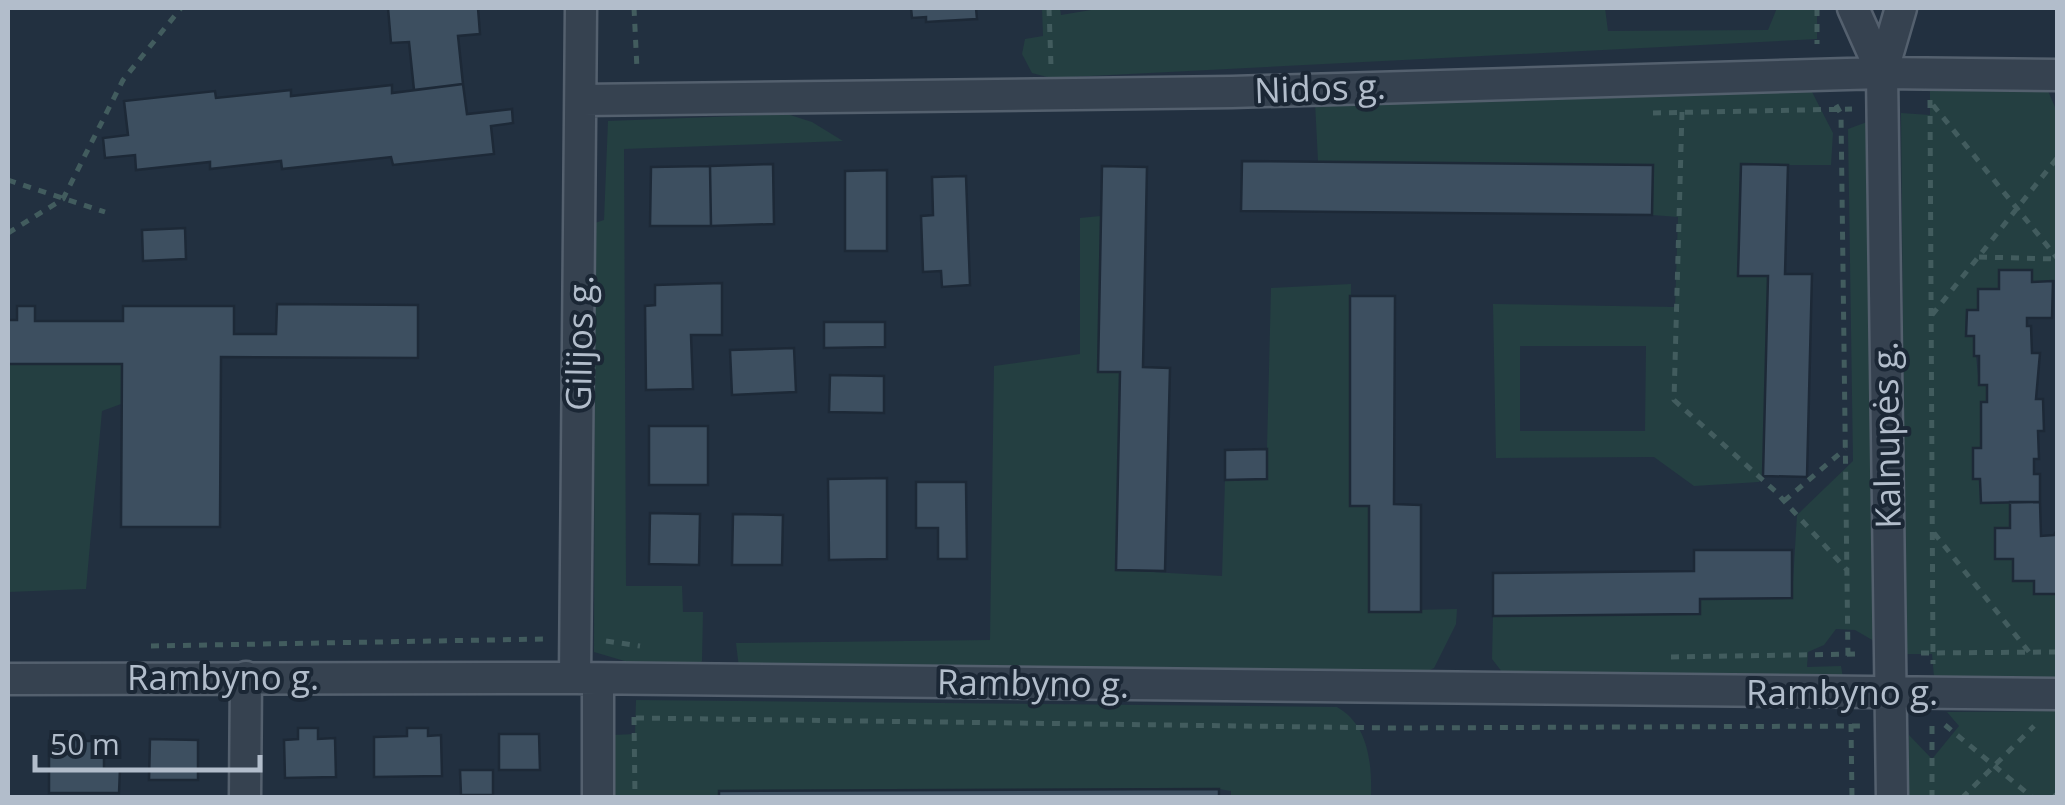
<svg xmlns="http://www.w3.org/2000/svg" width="2065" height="805" viewBox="0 0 2065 805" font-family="'Open Sans',sans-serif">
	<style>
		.green { fill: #243f41; fill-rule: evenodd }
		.building { fill: #3d4f60; stroke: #1d2937; stroke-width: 2.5 }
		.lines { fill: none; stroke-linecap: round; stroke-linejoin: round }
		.minor-casing { stroke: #54606e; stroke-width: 35 }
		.path { stroke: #425c5e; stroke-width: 5; stroke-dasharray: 8 8; stroke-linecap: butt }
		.minor { stroke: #364250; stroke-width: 30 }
		.labels { text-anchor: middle; stroke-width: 8; stroke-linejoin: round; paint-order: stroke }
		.street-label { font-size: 35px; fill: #b2bdcb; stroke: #1b2735 }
	</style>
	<rect width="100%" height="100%" fill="#223040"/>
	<path class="green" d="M1042,8h18l1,7 42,-7h502l3,23 160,-1 9,-22h40v31l-766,39 -19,-5 -10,-19 3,-15 18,-3z
		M1930,83l116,3 11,26 -1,168 -24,2v-12h-33v19h-21v21l-11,1 -1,24 8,1 5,49h8v17h-6v46l-8,1v30h7l30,23v26h-15v31h18v22h21l23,13v84l-123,-1 -2,-23h-26l-5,-541 29,2z
		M1810,88l23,45 -2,32h-90l-2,111h29l-5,200 -4,6 -65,4 -40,-29 -158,1 -3,-154 182,3 3,-90 -26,-2 1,-50 -335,-4 -3,-59zM1520,346h126l-1,85h-125z
		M787,114l25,8 31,19 -219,8 2,437h56l1,26h20l-1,49 -5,6 -42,3 -61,-18 1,-429 9,-3 4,-99z
		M1867,122l13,508 -6,11 -19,-11 -19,-1 -12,16 -16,7 -1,15 34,-1 2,12 -337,-1 -14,-18 1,-43 207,-2v-15l92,-1 5,-83 56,-54 -5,-332z
		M1101,216l-3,155 22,1 -4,198 106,6 3,-96 42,-31 4,-161 80,-4 -1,222h19v105l88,-2 -1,15 -22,44 -17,8 -678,-8 -3,-25 254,-3 4,-274 86,-12v-136z
		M8,364h114l-1,40 -19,7 -16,178 -78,3z
		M636,700l701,7c32,18 35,57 34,91l-140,-1v-6l-12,-2 -499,2 -1,6 -107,1 1,-63 22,-1z
		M2057,711v86h-148v-62l23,24 27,-33 -12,-14z"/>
	<path class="building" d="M388,8h90l2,26 -22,2 5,48 -49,6 -5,-48 -18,1z
		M911,8h65l1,11 -51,3v-5l-14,1z
		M463,84l4,30 45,-5 1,14 -22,3 3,28 -101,11 -2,-8 -109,12 -1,-8 -71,8v-7l-74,8 -1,-15 -30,3 -2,-20 25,-3 -4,-34 91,-10 1,7 75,-8v6l101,-11v8z
		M1242,161l411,4 -1,50 -411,-4z
		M773,164l1,60 -63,2 -1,-60z
		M1741,164l47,1 -3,109h27l-5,203 -44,-1 5,-200h-30z
		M710,166l1,60h-61l1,-59z
		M1102,166l45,1 -4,200 27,1 -5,203 -49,-1 4,-198h-22z
		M887,170v81h-42v-80z
		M966,176l4,109 -28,2 -1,-16 -18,1 -2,-56 12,-1 -1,-38z
		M185,228l1,31 -43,2 -1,-31z
		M1999,270h33v12l21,-1 -1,37h-25v8h4l1,27h8l-4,46h7l1,32h-6l1,28h-5v15h6v28l-59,1 -1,-24h-7v-31h8v-46h6v-17h-8v-29h-5v-20h-8l1,-26h11v-21h21z
		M722,283v52h-31l2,54 -47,1 -1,-84 10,-1v-20z
		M1350,296h45l-1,208 27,1v107h-52v-106h-19z
		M277,304l141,1v53l-197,-1 -1,170h-99l1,-163h-114v-44h9v-14h18v15h88v-15h111v28h42z
		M824,322h61v25l-61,1z
		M794,348l2,44 -64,3 -2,-45z
		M830,375l54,1v37l-55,-1z
		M649,426h59v59h-59z
		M1267,449v30l-42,1v-30z
		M887,478v81l-58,1 -1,-81z
		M916,482h50l1,77h-29v-31h-22z
		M2010,502h30l1,34 13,-1 4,-6v65h-24v-13h-21v-22h-18v-31h15z
		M650,513l50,1 -1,51 -50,-1z
		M733,514l50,1 -1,50h-50z
		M1694,550h98v48l-92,1v15l-207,2v-43l201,-2z
		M298,728h20v11l17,-1 1,39 -51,1 -1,-38 14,-1z
		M407,728h21v8l13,-1 1,41 -68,1v-40l33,-1z
		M64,733l19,1v7h21v27l16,1 -1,24h-70v-52h15z
		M499,734h40l1,36h-41z
		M150,739l48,1v40h-49z
		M460,770h33v25h-32z
		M1219,789v9h-500v-7z"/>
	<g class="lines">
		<defs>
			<path id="minor" d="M1853,8l29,65
				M583,100l649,-8 650,-19 176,2
				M575,678l6,-670
				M8,679l567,-1 1483,16
				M598,679v119
				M245,798l1,-121
				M1892,798l-10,-725 19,-65"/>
		</defs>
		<use href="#minor" class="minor-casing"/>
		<path class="path" d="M634,8l3,61
			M1049,8l2,58
			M1817,8v36
			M1930,100l3,564
			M1836,105l5,9 7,544
			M1933,105l125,154
			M1682,112l-8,288 101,91 72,79
			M1653,113l199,-4
			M8,180l97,32
			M8,233l55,-34 60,-119 58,-72
			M1979,257l77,2
			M1932,315l126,-158
			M1784,501l61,-52
			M1934,533l95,119
			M606,641l34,5
			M151,646l394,-7
			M1921,653l137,-1
			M1671,657l189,-3
			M634,717l1,81
			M636,718l757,10 470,-2
			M1851,724l1,74
			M1945,725l88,73
			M1932,798v-78
			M1962,798l72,-72
			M2053,798l5,-5"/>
		<use href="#minor" class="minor"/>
	</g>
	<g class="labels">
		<g class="street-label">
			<text transform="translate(1320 89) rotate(-2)" y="12">Nidos g.</text>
			<text transform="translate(580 343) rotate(-89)" y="12">Gilijos g.</text>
			<text transform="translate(1887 435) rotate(-91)" y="12">Kalnupės g.</text>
			<text x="223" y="690">Rambyno g.</text>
			<text transform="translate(1033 684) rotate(1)" y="12">Rambyno g.</text>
			<text x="1842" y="705">Rambyno g.</text>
		</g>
	</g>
	<rect width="2065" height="805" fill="none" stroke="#b2bdcb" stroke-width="20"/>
	<path d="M35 755v15h225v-15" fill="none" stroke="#b2bdcb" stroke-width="5"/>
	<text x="50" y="755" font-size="30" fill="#b2bdcb" stroke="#1b2735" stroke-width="8" paint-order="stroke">50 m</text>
</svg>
